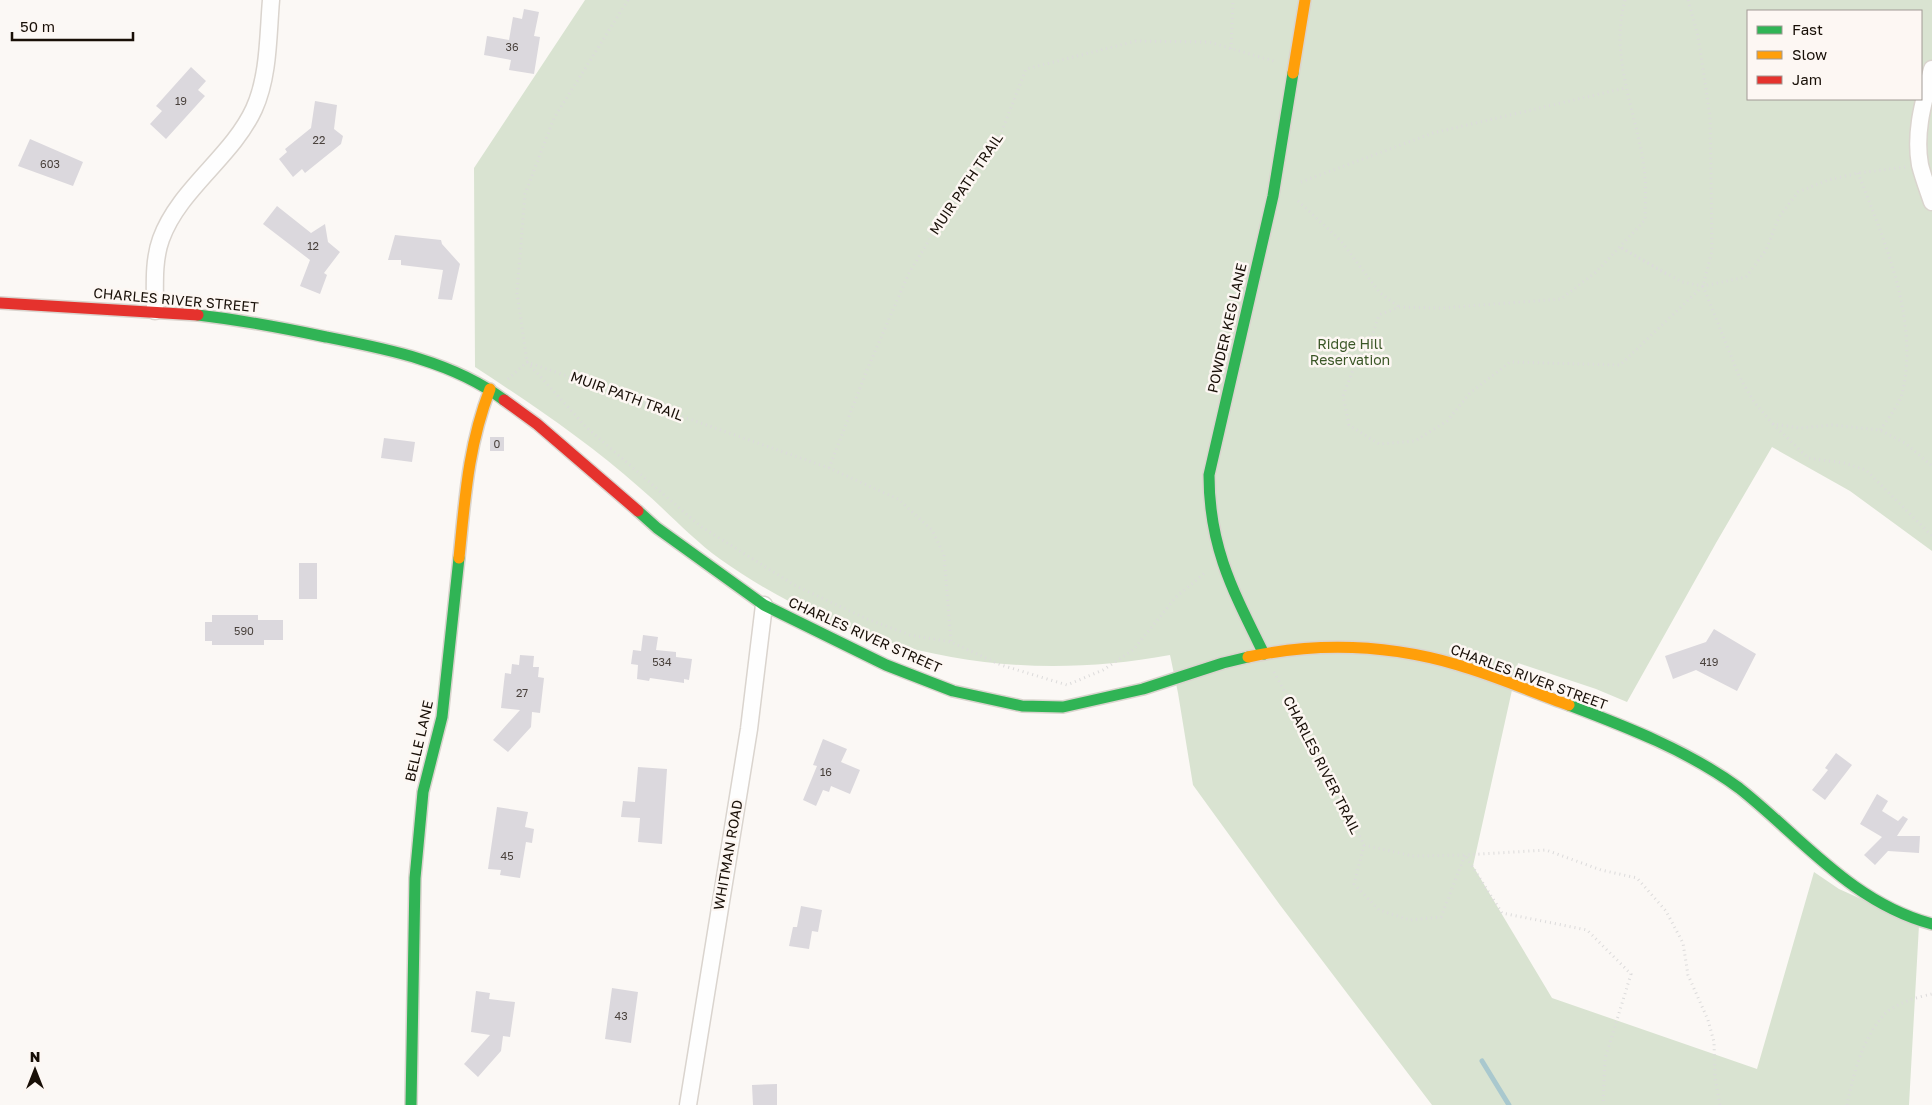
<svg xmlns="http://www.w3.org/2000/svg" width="1932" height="1105" viewBox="0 0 1932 1105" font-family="'Golos Text',sans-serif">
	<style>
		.green { fill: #d9e3d1; fill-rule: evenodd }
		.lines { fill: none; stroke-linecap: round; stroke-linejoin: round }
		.stream { stroke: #a9c8ce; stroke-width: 5 }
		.building { fill: #dbd8dd }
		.street-casing { stroke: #dad4ce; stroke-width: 19 }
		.fast-casing { stroke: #dad4ce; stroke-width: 14 }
		.slow-casing { stroke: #dad4ce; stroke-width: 14 }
		.jam-casing { stroke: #dad4ce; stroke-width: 14 }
		.path { stroke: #dcdbdb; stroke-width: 3; stroke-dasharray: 1 4; stroke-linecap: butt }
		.street { stroke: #fefefe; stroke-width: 16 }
		.fast { stroke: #30b455; stroke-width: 11 }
		.slow { stroke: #ff9f0a; stroke-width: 11 }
		.jam { stroke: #e5322d; stroke-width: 11 }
		.labels { text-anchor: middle; stroke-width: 5; stroke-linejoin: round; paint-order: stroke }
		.number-label { font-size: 11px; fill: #49413c }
		.street-label { font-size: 14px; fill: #180f07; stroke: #fdf7f3 }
		.park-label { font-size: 14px; fill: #3a5626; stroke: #fdf7f3 }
	</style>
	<rect width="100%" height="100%" fill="#fbf8f5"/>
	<path class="green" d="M585,0h1347v551l-82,-60 -78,-44 -56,96 -89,159 -31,-13 -78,-26 -45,203 79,132 205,71 57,-197 25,17 80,36 -10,180h-477l-152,-200 -87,-120 -15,-92 -8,-38c-161,30 -316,-1 -450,-96 -29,-21 -53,-48 -80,-71 -52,-46 -107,-83 -165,-121l-1,-199zM1748,11h173v88h-173z"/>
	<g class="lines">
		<path class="stream" d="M1482,1061l27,44"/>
	</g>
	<path class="building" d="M524,9l15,3 -5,24 6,1 -6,37 -25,-4 2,-10 -27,-5 3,-19 22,4 4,-23 9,2z
		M191,67l15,14 -8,9 7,6 -39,43 -16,-15 12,-13 -6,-5z
		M315,101l22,4 -3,24 9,7 -2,8 -36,29 -3,-4 -9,8 -14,-18 8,-7 -2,-3 26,-21z
		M30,139l53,23 -10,24 -55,-20z
		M277,206l34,27 14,-9 3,18 12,10 -16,21 3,2 -7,19 -20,-8 10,-26 -47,-36z
		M395,235l46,5 1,4 18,20 -8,36 -14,-1 5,-29 -42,-5v-5h-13z
		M490,437h14v14h-14z
		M384,438l31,4 -3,20 -31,-4z
		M299,563h18v36h-18z
		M212,615h46v5h25v20h-19v5h-52v-4h-7v-19h7z
		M1714,629l42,25 -19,37 -41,-21 -23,9 -8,-23 41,-14z
		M643,635l15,2 -2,13 20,2v5l16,2 -3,21 -5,-1v4l-34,-5 -1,3 -12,-2 1,-14 -7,-1 2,-14 8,1z
		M520,655l14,1 -1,11h6l-1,10 6,1 -4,35 -8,-1 -1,15 -23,25 -15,-12 27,-30 -19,-2 4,-35 6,1 1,-10 7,1z
		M823,739l24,10 -6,13 19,8 -10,24 -19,-8 -2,6 -6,-2 -7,16 -13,-6 14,-34 -4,-1z
		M1836,753l16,12 -27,35 -13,-10 16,-20 -3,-2z
		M638,767l29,2 -5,75 -24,-2 2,-24 -19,-1 2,-16 12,1z
		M1877,794l11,7 -6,10 16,10 5,-5 5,3 -11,17h23l-1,17 -31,-2 -13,14 -11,-10 18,-18 -22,-13z
		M497,807l31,5 -3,15 9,2 -2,14 -6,-1 -6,36 -20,-3 1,-5 -13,-1z
		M801,906l21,4 -4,22 -6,-1 -3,18 -20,-3 4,-19h4z
		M612,988l26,4 -7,51 -26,-4z
		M476,991l14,2 -1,6 26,3 -5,35 -7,-1 -2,15 -23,26 -14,-13 26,-29 -19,-3z
		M777,1084v21h-24l-1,-20z"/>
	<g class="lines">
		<defs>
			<path id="street" d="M1932,69c-8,31 -18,63 -12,96 3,12 8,25 12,37
				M155,311c0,-24 -2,-50 6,-72 18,-50 71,-82 93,-130 15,-33 14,-74 17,-109
				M688,1105l61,-376 15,-124"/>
			<path id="fast" d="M198,315c43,5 85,13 128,22 61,12 128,25 178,63
				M638,511l19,17 107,77 122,60 67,26 69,15 41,1 80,-18 80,-26 25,-6
				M1264,654c-31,-63 -55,-107 -55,-179l64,-279 20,-123
				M1569,705c58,22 120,46 170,83 62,49 113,115 193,136
				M411,1105l4,-227 8,-86 19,-75 17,-159"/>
			<path id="slow" d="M1293,73l12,-73
				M459,558c6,-60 9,-112 31,-169
				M1248,657c70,-15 142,-12 210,8 38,11 74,27 111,40"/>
			<path id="jam" d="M0,303l198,12
				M504,400l33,24 101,87"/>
		</defs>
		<use href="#street" class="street-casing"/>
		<use href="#fast" class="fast-casing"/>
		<use href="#slow" class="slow-casing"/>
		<use href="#jam" class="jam-casing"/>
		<path class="path" d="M628,0l-74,118 -29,76 -8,99 10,69 59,65 114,99 96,60 71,33 43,16 41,7 50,23 66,20 36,-15 30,-20 43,-53 30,-25
			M1625,0c-17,60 15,119 20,177 1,14 0,29 0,43l-49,52 -35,27 -119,9 -43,-1 -20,8 -6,18 -20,37 -10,26 6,29 30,19 36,-3 32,-20 23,-28 40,-31 110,3 83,-79 9,-35 -2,-135 -12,-80 -10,-36
			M1231,49l2,-49
			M1858,173c26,67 62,148 44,221 -4,12 -15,26 -22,36
			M1301,182l132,-49 192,-45
			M1298,201l42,39 39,52 20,15
			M1666,274l-46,-27 62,35 21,4 43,-9 20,-27 13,-33 19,-25 30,-12 30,-7 48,-6
			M1703,286l36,90 15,26 19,22 27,4 32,-3 48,5 25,13 27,23
			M508,379l19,-17 302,106 69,31 34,31 12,25 7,87
			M1773,424l35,34 36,5 22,7 66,66
			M829,468l38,-98 41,-95 35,-58 55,-76 28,-72 110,-28 73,1 68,20
			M1274,672l51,93 39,80 48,11 53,-1 37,58 85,17 44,44 -26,85 -2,46
			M1364,845l-10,39 25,26 31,10 31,-3 24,-62 81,-5 55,20 36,8 29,33 17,32 5,32 20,45 6,22 1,36 5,27
			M1847,1105c6,-30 15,-65 36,-89 10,-12 34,-19 49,-22"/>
		<use href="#street" class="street"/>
		<use href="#fast" class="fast"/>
		<use href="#slow" class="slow"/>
		<use href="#jam" class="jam"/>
	</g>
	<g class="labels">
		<g class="number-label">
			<text x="512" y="51">36</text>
			<text x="181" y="105">19</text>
			<text x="319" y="144">22</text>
			<text x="50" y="168">603</text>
			<text x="313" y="250">12</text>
			<text x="497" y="448">0</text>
			<text x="244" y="635">590</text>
			<text x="662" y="666">534</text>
			<text x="1709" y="666">419</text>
			<text x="522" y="697">27</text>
			<text x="826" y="776">16</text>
			<text x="507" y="860">45</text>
			<text x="621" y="1020">43</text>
		</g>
		<g class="street-label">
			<text transform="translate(966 184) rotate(-56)" y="5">MUIR PATH TRAIL</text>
			<text transform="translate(176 300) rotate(5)" y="5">CHARLES RIVER STREET</text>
			<text transform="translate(1227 328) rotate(-77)" y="5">POWDER KEG LANE</text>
			<text transform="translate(627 396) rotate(20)" y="5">MUIR PATH TRAIL</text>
			<text transform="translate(865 635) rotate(24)" y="5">CHARLES RIVER STREET</text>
			<text transform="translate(1529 677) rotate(20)" y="5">CHARLES RIVER STREET</text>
			<text transform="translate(419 741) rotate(-77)" y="5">BELLE LANE</text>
			<text transform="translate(1322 765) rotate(63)" y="5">CHARLES RIVER TRAIL</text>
			<text transform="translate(728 855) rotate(-80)" y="5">WHITMAN ROAD</text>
		</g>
		<g class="park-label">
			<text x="1350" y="349">Ridge Hill<tspan x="1350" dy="16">Reservation</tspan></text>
		</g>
	</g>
	<rect x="1747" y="10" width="175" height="90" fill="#fdf7f3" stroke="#a19a95"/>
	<rect x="1757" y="26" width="25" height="8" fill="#30b455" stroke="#a19a95"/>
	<text x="1792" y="35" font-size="15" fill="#180f07">Fast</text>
	<rect x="1757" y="51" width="25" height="8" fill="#ff9f0a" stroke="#a19a95"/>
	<text x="1792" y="60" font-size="15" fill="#180f07">Slow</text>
	<rect x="1757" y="76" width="25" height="8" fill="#e5322d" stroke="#a19a95"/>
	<text x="1792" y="85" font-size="15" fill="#180f07">Jam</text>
	<g transform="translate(35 1070)" stroke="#fdf7f3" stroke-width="4" paint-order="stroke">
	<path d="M0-4L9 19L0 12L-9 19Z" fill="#180f07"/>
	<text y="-8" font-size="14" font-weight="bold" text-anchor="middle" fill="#180f07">N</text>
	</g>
	<path d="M12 32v8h121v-8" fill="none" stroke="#180f07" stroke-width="2.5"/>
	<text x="20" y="32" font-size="15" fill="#180f07" stroke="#fdf7f3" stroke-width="4" paint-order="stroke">50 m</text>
</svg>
